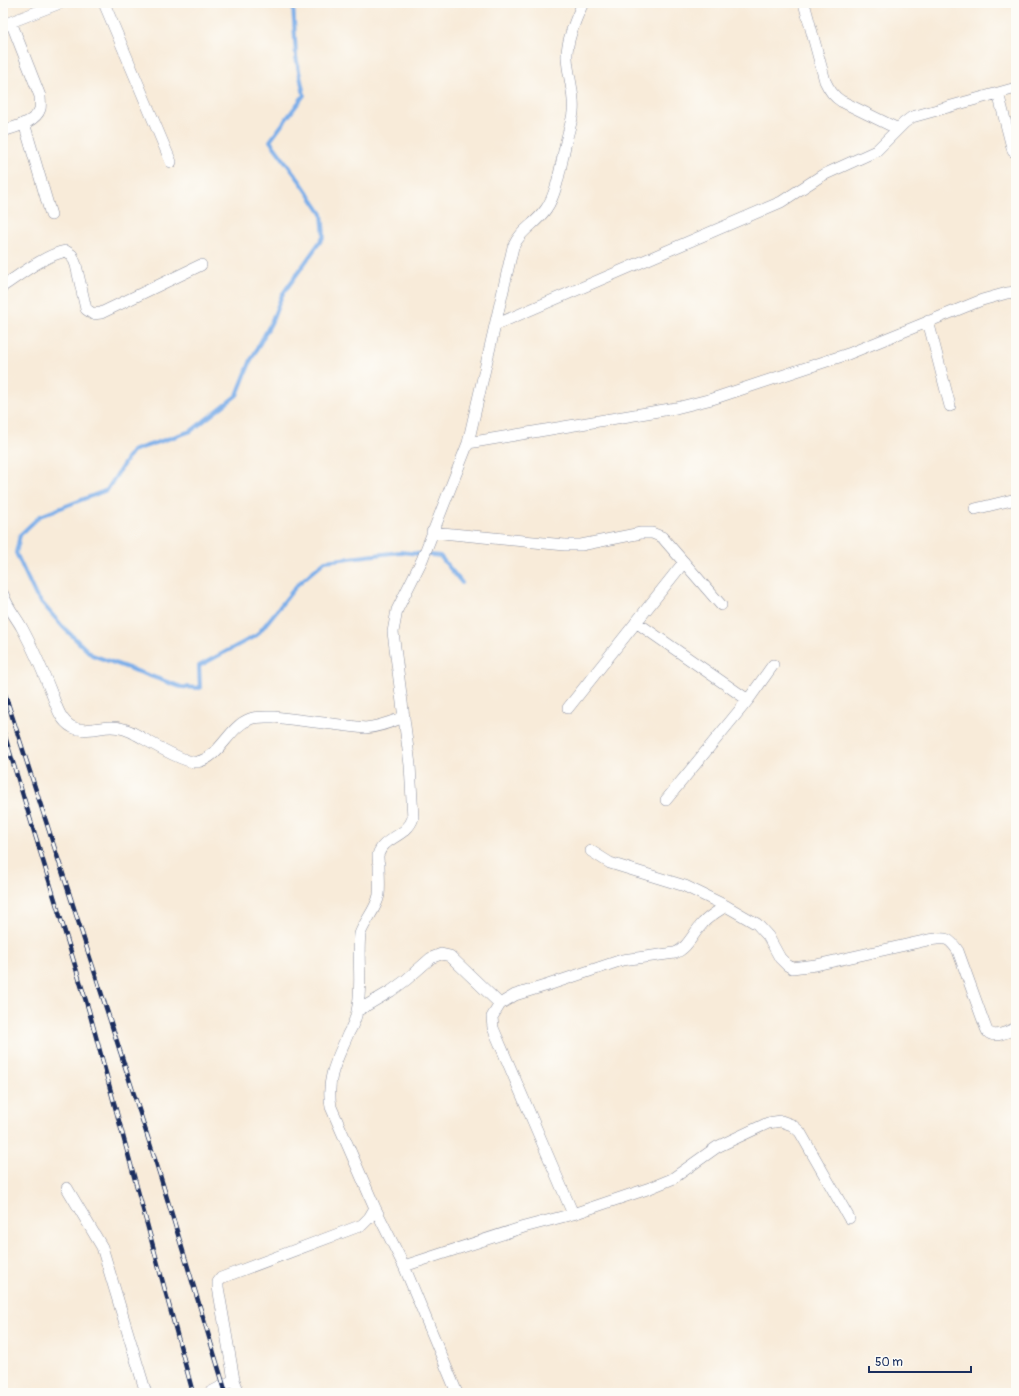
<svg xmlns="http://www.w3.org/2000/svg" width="1019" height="1396" viewBox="0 0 1019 1396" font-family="Pangolin,sans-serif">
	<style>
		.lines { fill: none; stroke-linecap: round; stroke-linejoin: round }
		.stream { stroke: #7dafe9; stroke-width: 4 }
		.minor-casing { stroke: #8a8d9c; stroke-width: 12 }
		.minor { stroke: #fff; stroke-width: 11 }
		.rail-casing { stroke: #1b2f5e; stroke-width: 4.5 }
		.rail { stroke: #fdfcf7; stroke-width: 3; stroke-dasharray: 9; stroke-linecap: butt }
	</style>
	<rect width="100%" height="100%" fill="#fdfcf7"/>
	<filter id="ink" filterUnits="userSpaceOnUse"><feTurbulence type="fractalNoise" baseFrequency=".025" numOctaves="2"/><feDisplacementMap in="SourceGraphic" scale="8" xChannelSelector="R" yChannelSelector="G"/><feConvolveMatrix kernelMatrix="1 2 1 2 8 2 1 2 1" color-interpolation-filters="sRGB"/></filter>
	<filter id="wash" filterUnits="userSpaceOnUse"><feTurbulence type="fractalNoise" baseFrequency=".012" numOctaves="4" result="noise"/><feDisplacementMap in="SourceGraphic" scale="16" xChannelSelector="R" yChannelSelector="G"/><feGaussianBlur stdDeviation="0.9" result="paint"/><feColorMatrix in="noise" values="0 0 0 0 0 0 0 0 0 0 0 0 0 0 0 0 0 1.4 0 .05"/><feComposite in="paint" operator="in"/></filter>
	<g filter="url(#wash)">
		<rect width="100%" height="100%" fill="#f8ebd9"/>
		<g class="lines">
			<path class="stream" d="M293,3l3,54 8,38 -34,46 32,43 20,30 2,22 -42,59 -10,26 -21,39 -14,35 -46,36 -59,20 -25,39 -67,26 -20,19 -4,18 20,43 27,31 29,28 89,32 19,1 -1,-22 58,-31 41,-51 27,-23 75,-9 40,4 22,27"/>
		</g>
	</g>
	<g filter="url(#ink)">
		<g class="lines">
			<defs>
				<path id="minor" d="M104,3l67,159
					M804,3l21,78c4,9 8,15 16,20l57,28
					M3,25l57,-22
					M998,93l15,58
					M24,123l27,92
					M3,131c12,-4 33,-9 37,-22 1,-4 0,-9 0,-13l-29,-74
					M3,286c18,-12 42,-31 63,-35l6,4 4,10 10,44 7,5 8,-1 100,-48
					M928,321l22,85
					M495,325l286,-123 40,-26 55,-25 28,-28 8,-6 104,-29
					M468,443l208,-35 36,-9 136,-45 134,-54 25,-7 9,-1
					M975,509l41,-10
					M432,532l133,13h16l60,-12h11l10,4 59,68
					M3,594c4,13 13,23 19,34 12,22 22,46 31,69 4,11 8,24 19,30 12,6 27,0 39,0 9,0 18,3 26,8 11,6 49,29 60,27 24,-5 31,-35 53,-43 7,-3 16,-2 24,-2l91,11c14,-1 26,-6 39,-11
					M636,622l112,78
					M568,708l116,-146
					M666,800l82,-100 25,-35
					M591,851l19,12 75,23 41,20 31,18 11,12 12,22 7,7 5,3 24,-3 112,-25c17,-2 20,-4 30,11l26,72c1,2 2,7 4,9 7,7 21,-1 28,-4
					M357,1011l34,-20 15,-11 25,-22 10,-4 9,2 50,48
					M67,1188l35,59 44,146
					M573,1214l-80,-186 -1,-11 8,-13 15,-9 33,-10 74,-25 53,-7c13,-5 18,-20 28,-30 6,-7 15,-12 23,-17
					M404,1266l120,-39 49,-13 77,-26 22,-9 45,-32 51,-24 13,-2 11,4 8,7 49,86
					M234,1380l5,13
					M209,1393l25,-13 -16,-93v-5l3,-4 141,-53 7,-7 6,-10
					M457,1393l-53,-127 -29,-58 -44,-101c-5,-30 6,-47 17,-73 4,-7 8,-15 9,-23 6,-25 0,-52 3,-77 5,-14 16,-24 19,-39 1,-10 0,-20 0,-31 -1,-2 -1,-6 -1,-9 5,-18 29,-18 35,-37l-3,-53 -17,-133 4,-22 25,-50 46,-117 45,-196c9,-19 22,-22 33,-38 12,-17 15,-47 20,-67 2,-10 6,-20 7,-30 2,-18 -5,-36 -6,-54 -1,-16 9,-40 16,-55"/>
			</defs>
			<use href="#minor" class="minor-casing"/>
			<use href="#minor" class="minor"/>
			<defs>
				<path id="rail" d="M3,688l156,484 67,221
					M3,730l86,281 104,382"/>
			</defs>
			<use href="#rail" class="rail-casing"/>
			<use href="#rail" class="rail"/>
		</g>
	</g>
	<rect width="1019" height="1396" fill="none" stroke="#fdfcf7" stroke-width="16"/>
	<path d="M869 1366v6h102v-6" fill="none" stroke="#1b2f5e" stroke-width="2"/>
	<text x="875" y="1366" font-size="12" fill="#1b2f5e" stroke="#fdfcf7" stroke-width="3" paint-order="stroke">50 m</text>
</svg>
